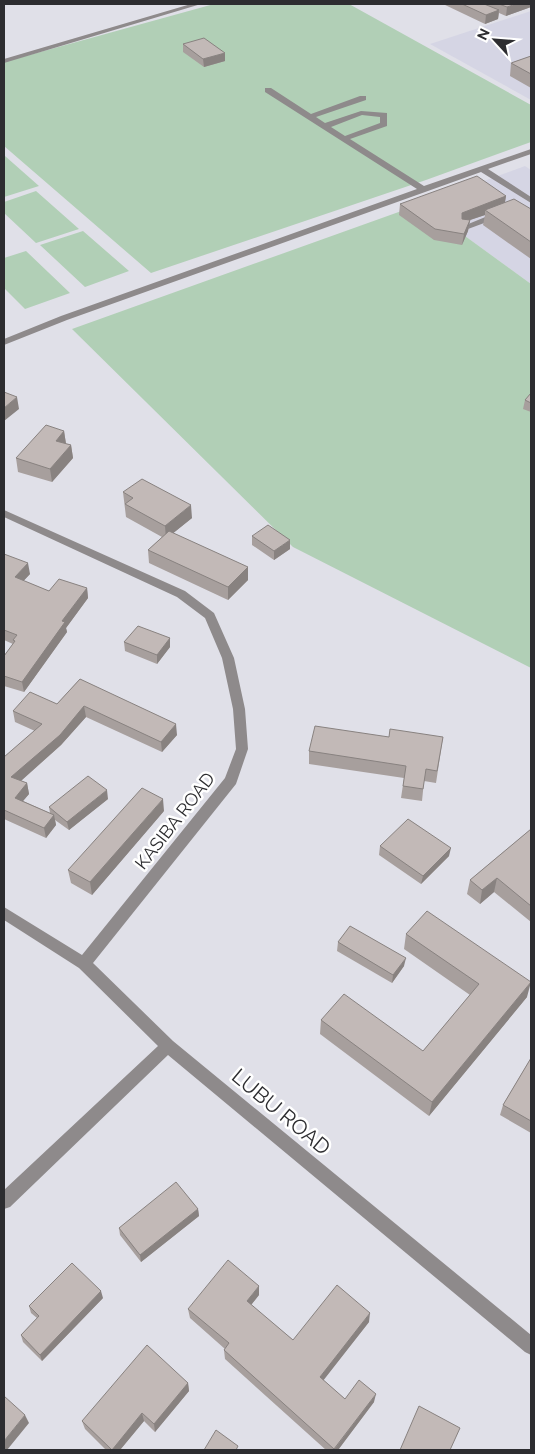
<svg xmlns="http://www.w3.org/2000/svg" width="535" height="1454" viewBox="0 0 535 1454" font-family="Raleway,sans-serif">
	<style>
		.built { fill: #d5d5e4 }
		.green { fill: #b1cfb6 }
		.lines { fill: none; stroke-linecap: round; stroke-linejoin: round }
		.minor { fill: #8e8a8b; fill-rule: evenodd }
		.wall { fill: #a79f9d }
		.shaded-wall { fill: #888280 }
		.building { fill: #c2b9b7; stroke: #888280 }
		.labels { text-anchor: middle; stroke-width: 5; stroke-linejoin: round; paint-order: stroke }
		.street-label { font-size: 18px; fill: #2d2d30; stroke: #fff }
		.near-street-label { font-size: 21px; fill: #2d2d30; stroke: #fff }
	</style>
	<rect width="100%" height="100%" fill="#e0e0e8"/>
	<path class="built" d="M531,11v89l-101,-56z
		M525,166l6,4v114l-110,-80z"/>
	<path class="green" d="M214,4h135l182,101v37l-105,38 -275,93 -147,-127v-84z
		M4,156h1l34,30 -35,11z
		M36,191l43,38 -43,14 -32,-30v-11z
		M421,204l110,80v384l-238,-121 -221,-218z
		M83,231l46,40 -44,16 -45,-42z
		M26,251l44,42 -45,16 -21,-21v-30z"/>
	<g class="lines">
		<path class="minor" d="M191,4h10l-197,59v-4z
			M265,88h6l40,26 49,-18h6v4l-50,17 9,6 36,-12 26,2v13l-37,13 74,47 107,-37v5l-43,15 43,28v6l-50,-31 -414,148 -63,25v-6l57,-23 356,-127 -152,-97zM362,115l18,2v6l-35,13 -14,-9z
			M500,211l4,3 -1,2 -35,13 -7,-2z
			M4,510l181,81 29,22 20,45 11,51 3,40 -12,35 -143,179 80,78 358,294v20l-6,-3 -357,-297 -158,152 -6,2v-19l154,-144 -79,-78 -75,-48v-13l78,48 143,-177 11,-29 -3,-40 -11,-51 -17,-40 -28,-21 -173,-80z"/>
	</g>
	<path class="wall" d="M443,4h88v3l-25,9 -7,-3 -1,6 -13,5z
		M183,44l42,17 -21,6 -21,-15z
		M531,56v32l-21,-12 1,-13z
		M506,196l-1,6 26,7v50l-48,-34 2,-10 -15,5 -2,11 -6,14 -28,-5 -35,-25 1,-11z
		M531,393v19l-8,-3 2,-9z
		M64,431l2,13 5,1 2,13 -21,24 -34,-10 -2,-14z
		M123,492l69,26 -19,15 75,47 -20,20 -79,-37 -1,-13 14,-13 -36,-20z
		M252,536l38,13 -16,11 -22,-15z
		M4,554l26,20 -7,7 26,10 38,-3 1,10 -22,30 1,4 -43,60 -20,-6v-30l9,-12 -9,-4z
		M170,638v9l-13,17 -32,-13 -1,-9z
		M80,679l97,56 -15,17 -76,-35 -25,28 -40,36 6,2 2,11 -6,7 27,12 -1,-6 59,-8 -39,31 -14,-10 1,5 -10,13 -42,-19v-62l31,-26 -20,-9 -2,-11 44,-7z
		M389,737h54l-7,46 -12,-2 -2,20 -21,-3 3,-20 -95,-14v-13z
		M164,811l-72,84 -21,-12 -3,-13z
		M531,829v93l-37,-30 -14,12 -13,-10 3,-14z
		M380,846l69,10 -28,28 -42,-29z
		M406,934l121,63 -98,119 -109,-82 1,-14 102,31 47,-56 -66,-46z
		M338,942l66,24 -12,17 -55,-32z
		M531,1058v75l-31,-18 3,-10z
		M198,1209l1,7 -58,46 -21,-27 -1,-7z
		M259,1295l-8,10 42,35 76,-18 -46,58 22,19 29,3 -36,48h-12l-101,-91 -1,-9 1,-1 -35,-31 -2,-9z
		M103,1298l-61,63 -19,-19 -2,-7 16,-17 -6,-5 -2,-7z
		M188,1383l1,8 -34,41 -11,-11 -24,29h-14l-21,-21 -3,-8z"/>
	<path class="shaded-wall" d="M516,4h15v3l-25,9 1,-9z
		M499,10l-1,9 -13,5 1,-9z
		M225,53v8l-21,6 -1,-8z
		M506,196l-2,11 -19,3v5l-15,5 -2,11 -6,14 2,-11 -4,-10 2,-11z
		M17,397l2,12 -15,12v-13z
		M64,431l2,13 -10,-3z
		M71,445l2,13 -21,24 -2,-13z
		M191,505l1,13 -26,21 -1,-13z
		M290,540v9l-16,11v-9z
		M28,563l2,11 -13,14 -2,-11z
		M248,567v13l-20,20v-13z
		M87,588l1,10 -22,30 1,4 -43,60 -2,-10 40,-61z
		M170,638v9l-13,17v-9z
		M84,706l2,11 -25,28 -47,42 -3,-10z
		M176,724l1,11 -15,17 -1,-10z
		M27,783l2,11 -12,14 -2,-10z
		M107,790l1,9 -39,31 -2,-8z
		M163,799l1,12 -72,84 -2,-13z
		M54,815l2,10 -10,13 -2,-10z
		M451,848l-2,8 -28,28 2,-8z
		M497,878l-3,14 -14,12 2,-14z
		M406,958l-2,8 -12,17 1,-8z
		M531,982l-4,15 -98,119 3,-14z
		M198,1209l1,7 -58,46 -1,-7z
		M259,1286v9l-12,15v-9z
		M101,1291l2,7 -61,63 -2,-6z
		M370,1313l-1,9 -50,64 1,-9z
		M188,1383l1,8 -34,41 -1,-8z
		M376,1394l-2,8 -36,48h-4z
		M142,1413l2,8 -24,29h-8z
		M25,1415l4,8 -22,27h-3v-9z"/>
	<path class="building" d="M462,4h22l15,6 -13,5z
		M499,4h17l-9,3z
		M204,38l21,15 -22,6 -20,-15z
		M531,56v18l-20,-11z
		M477,176l29,20 -44,17v6l8,1 -6,14 -29,-5 -35,-25z
		M514,199l17,10v33l-46,-32z
		M4,392l13,5 -13,11z
		M531,393v10l-6,-3z
		M46,425l18,6 -8,10 15,4 -21,24 -34,-11z
		M142,479l49,26 -26,21 -40,-22 8,-6 -10,-6z
		M268,525l22,15 -16,11 -22,-15z
		M169,531l79,36 -20,20 -80,-37z
		M4,554l24,9 -13,14 34,14 10,-12 28,9 -25,33 3,1 -43,60 -18,-6v-20l11,-15 -2,-1 4,-5 -13,-5z
		M138,626l32,12 -13,17 -33,-13z
		M80,679l96,45 -15,18 -77,-36 -24,29 -49,42 16,6 -12,15 39,17 -10,13 -40,-18v-53l38,-33 -29,-13 17,-19 27,12z
		M315,726l74,11 1,-8 53,8 -6,34 -11,-2 -3,20 -20,-3 3,-20 -97,-15z
		M88,776l19,14 -40,32 -18,-15z
		M142,788l21,11 -73,83 -22,-12z
		M408,819l43,29 -28,28 -43,-30z
		M531,829v77l-34,-28 -15,12 -12,-10z
		M427,911l104,71 -99,120 -111,-82 23,-26 79,57 56,-67 -73,-50z
		M350,926l56,32 -13,17 -55,-33z
		M531,1058v63l-28,-16z
		M176,1182l22,27 -58,46 -21,-27z
		M228,1260l31,26 -12,15 46,39 44,-55 33,28 -50,64 25,22 14,-19 17,14 -42,55 -110,-99 5,-7 -41,-34z
		M72,1263l29,28 -61,64 -19,-20 18,-19 -10,-10z
		M147,1345l41,38 -34,41 -12,-11 -30,37 -30,-29z
		M4,1396l21,19 -21,26z
		M419,1406l41,22 -10,22h-50z
		M216,1430l22,16 -2,4h-32z"/>
	<g class="labels">
		<g class="street-label">
			<text transform="translate(175 821) rotate(-52)" y="6">KASIBA ROAD</text>
		</g>
		<g class="near-street-label">
			<text transform="translate(281 1112) rotate(40)" y="7">LUBU ROAD</text>
		</g>
	</g>
	<rect width="535" height="1454" fill="none" stroke="#2d2d30" stroke-width="10"/>
	<g transform="translate(495 40) rotate(296)" stroke="#ffffff" stroke-width="4" paint-order="stroke">
	<path d="M0-4L9 19L0 12L-9 19Z" fill="#2d2d30"/>
	<text y="-8" font-size="14" font-weight="bold" text-anchor="middle" fill="#2d2d30">N</text>
	</g>
</svg>
